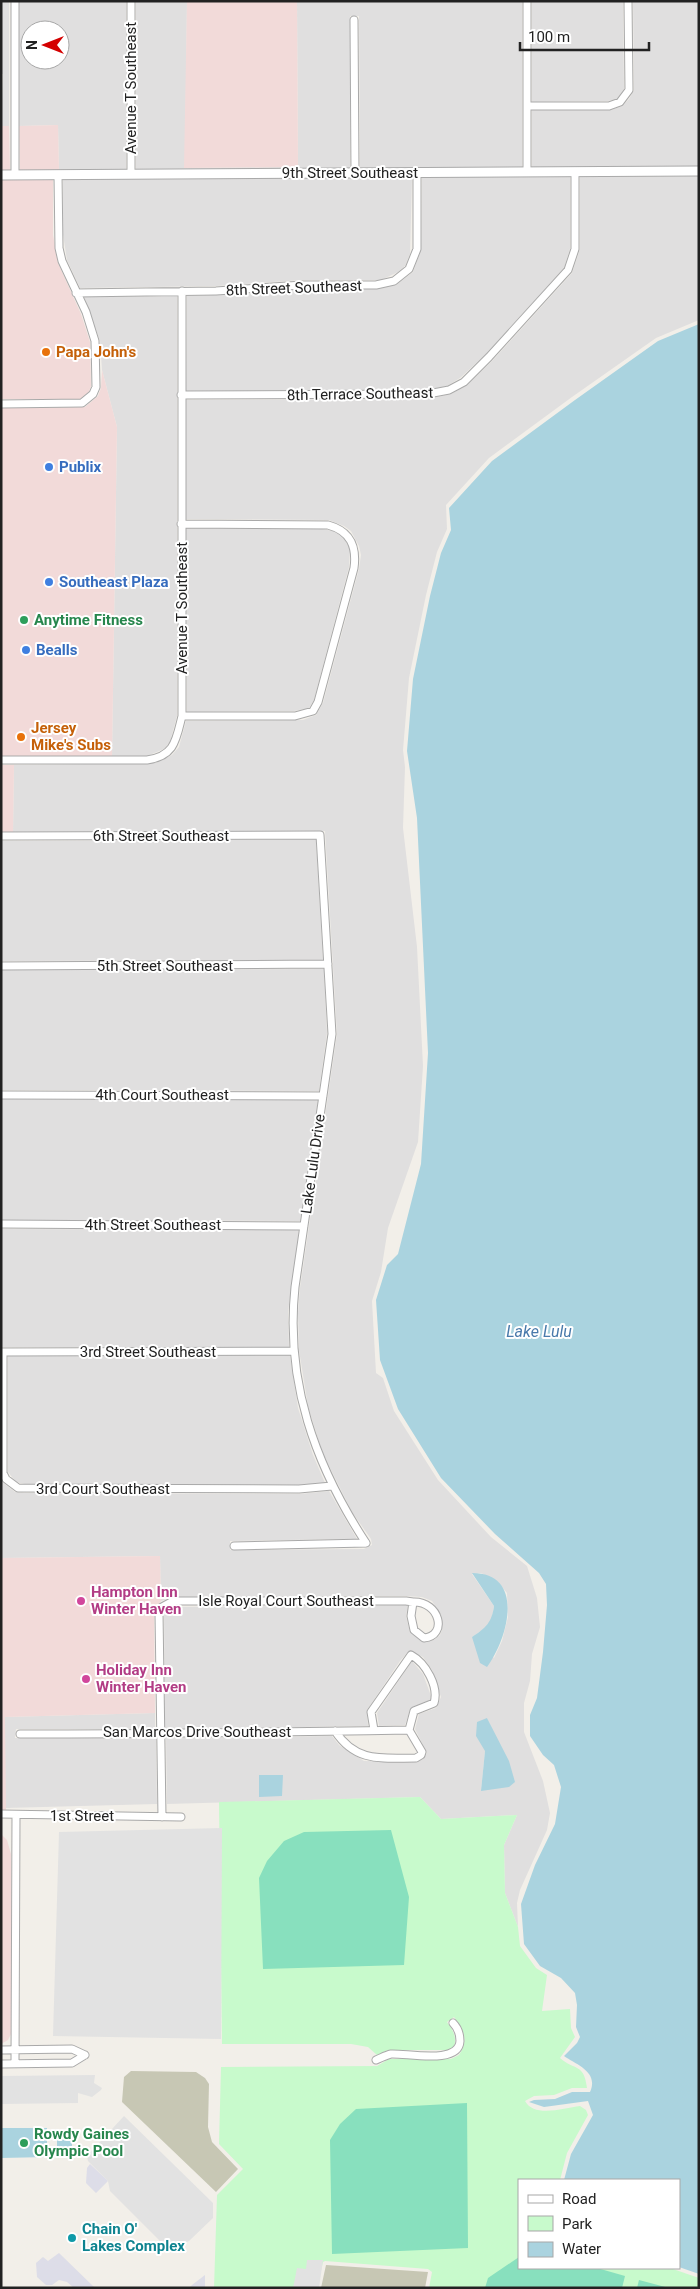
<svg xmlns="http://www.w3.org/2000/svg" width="700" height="2289" viewBox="0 0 700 2289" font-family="Roboto,sans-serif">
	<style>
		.residential { fill: #e0dfdf; fill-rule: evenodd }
		.commercial { fill: #f2dad9 }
		.construction { fill: #c7c7b4 }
		.park { fill: #c8facc }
		.pitch { fill: #88e0be }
		.parking { fill: #e2e2e2 }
		.plaza { fill: #dddde8 }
		.water { fill: #aad3df }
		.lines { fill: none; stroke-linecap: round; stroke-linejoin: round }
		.minor-casing { stroke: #a9a9a9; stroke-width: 9 }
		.tertiary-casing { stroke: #a9a9a9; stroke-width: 11 }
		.minor { stroke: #fff; stroke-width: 7 }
		.tertiary { stroke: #fff; stroke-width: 9 }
		.food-dot { fill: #e8710a; stroke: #fff; stroke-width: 2 }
		.shop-dot { fill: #3f7fe0; stroke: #fff; stroke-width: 2 }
		.leisure-dot { fill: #2e9e5b; stroke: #fff; stroke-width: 2 }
		.hotel-dot { fill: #d1479c; stroke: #fff; stroke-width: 2 }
		.culture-dot { fill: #0f9aa8; stroke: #fff; stroke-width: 2 }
		.labels { text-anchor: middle; stroke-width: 4; stroke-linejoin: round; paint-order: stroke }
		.street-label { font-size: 15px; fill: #222; stroke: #fff }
		.food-label { font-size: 15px; font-weight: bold; fill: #c56008; stroke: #fff; text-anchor: start }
		.shop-label { font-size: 15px; font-weight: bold; fill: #366cbe; stroke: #fff; text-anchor: start }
		.leisure-label { font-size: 15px; font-weight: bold; fill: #27864d; stroke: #fff; text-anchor: start }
		.hotel-label { font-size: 15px; font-weight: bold; fill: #b23c85; stroke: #fff; text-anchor: start }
		.culture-label { font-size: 15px; font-weight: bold; fill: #0d838f; stroke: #fff; text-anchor: start }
		.water-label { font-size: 16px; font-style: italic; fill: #4a7aab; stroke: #fff }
	</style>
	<rect width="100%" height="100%" fill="#f2efe9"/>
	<path class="residential" d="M1,1h8v125h-8l2,-52h-2z
		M19,1h107v169h-67l-1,-45 -39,1zM30,30h30v30h-30z
		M136,1h51l-2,167 113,-1 -1,-166h225v167h-162l-1,-152h-9v153l-214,1z
		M532,1h91l1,88 -7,10 -9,2 -76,1z
		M633,1h66v166l-167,1v-58h79l11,-4 7,-7 5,-9z
		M699,176v144l-43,18 -84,59 -83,61 -43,47 1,24 -10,23 -11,43 -17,83 -6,72 2,17 -2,61 14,119 6,119 -5,76 -30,86 -7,44 -9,29 4,72 7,5 11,33 44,69 53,57 36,29 10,32 3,29 -8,27 -2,27 -6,22v29l19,49 7,32 -3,17 -27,60 -3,13 1,24 -13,-34 -1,-48 13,-30 -76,4 -21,-22 -253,7 -1,-66 166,-2 7,9 25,16 52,1 7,-3 4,-6 -12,-24 4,-15 17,-6 5,-11 -9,-27 -9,-13 -10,-5 -6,1 -7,8 -33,49 1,16 -203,3 -1,-115 5,-7 237,-2h2l-2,11 4,16 15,10 9,-2 6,-5 2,-5 -1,-15 -9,-14 -10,-4 -16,-1 -233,1 -12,4 -1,-45 -159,2v-77l14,11 10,1 274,1 30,-3 28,48 -127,2v9l134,-1 8,-4 -1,-6 -19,-27 -30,-60 -14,-46 -9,-56 -1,-37 2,-25 37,-254 -12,-203 -312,1 1,-67 142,-2 16,-8 7,-8 7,-26 117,-1 13,-5 7,-12 36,-134 2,-14 -2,-9 -8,-15 -7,-5 -15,-6 -143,-1v-119l242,-1 23,-5 16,-9 26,-25 79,-87 8,-24v-72zM481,1573l17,9 9,11 1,24 -6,24 -8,17 -22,-21 15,-10 5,-9 2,-12 -22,-32zM487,1718l7,15 -13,58 4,-40z
		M412,177l-2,77 -5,12 -7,6 -17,8h-79l-86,6 -136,2 -13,-28 -4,-26v-55z
		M422,177h148v72l-6,19 -79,87 -25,23 -13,8 -20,4 -241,1 1,-95 75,-3 40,-4h74l20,-4 17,-13 8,-22z
		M177,296v420l-7,26 -6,7 -17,7h-35l5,-329 -15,-57 -2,-29 -16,-44z
		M186,528l136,1 11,2 10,6 7,12 -1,18 -35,133 -5,8 -15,3 -107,1z
		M316,839l7,121 -322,1v-120z
		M324,969l3,64 -8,58 -318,-1v-120z
		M1,1099l317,1 -18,121 -299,-1z
		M1,1229l298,1 -11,82 1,35h-288z
		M290,1355l8,53 15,47 12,28 -26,2 -274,-1 -9,-2 -8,-10v-116z
		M412,1661l11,13 8,22 -1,4 -20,10 -5,15 -26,1 -2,-13z
		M155,1713v16h-139l-1,9h141l1,66 -152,4v-91z"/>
	<path class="commercial" d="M187,1h110l1,166 -114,1z
		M58,125l1,45h-39l-1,-44z
		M1,126h8l1,44h-9z
		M1,179h52v56l5,28 23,51 9,28 1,44 -2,6 -9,7h-79z
		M102,370l15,57 -5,329h-111v-348l84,-1 13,-11 3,-8z
		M1,765h13l-1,67h-12z
		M160,1556l1,45 -7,12 1,100 -150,4 1,93h-5v-252z
		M1,1834l6,6 4,14 1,178 -4,8 -7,4z"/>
	<path class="construction" d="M131,2071l65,1 9,6 4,6 -1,43 4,15 26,27 -22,23 -94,-90 2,-25z
		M326,2265l102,7 -3,16h-104z"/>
	<path class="park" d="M420,1797l21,22 76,-4 -13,30 1,48 13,34 2,19 16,22 11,7 -5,36 28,-2 1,19 4,9 -15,21c15,13 24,5 27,30h-15l-18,7 -20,1 -9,5c9,17 39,7 55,5l6,4 2,5 -21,38 -7,27h-41v88h151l29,10v10h-270l3,-16 -4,-3 -103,-8 -2,1 -6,26h-103l3,-93 26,-26 -24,-25 2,-77 156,-1 12,-7h62l8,-4c10,-14 5,-26 -5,-38l-7,5c6,8 10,15 7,25l-6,3h-60l-11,5 -9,-8 -17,-3h-129l-3,-242z"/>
	<path class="pitch" d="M391,1830l18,67 -5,68 -141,4 -4,-91 8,-17 17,-20 20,-9z
		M467,2103l1,145 -136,6 -2,-114 10,-16 16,-15z
		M519,2257v11h78l28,8 -3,12h-137l3,-10z
		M639,2280l30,8h-32z"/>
	<path class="parking" d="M222,1828l-1,211 -168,-3 6,-204z
		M95,2075l-1,8 8,5 -1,2 -9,7 -14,-4v10l-77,1v-28z
		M124,2116l89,87v15l-24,23 -20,9 -59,-59 -2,-10 -20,-20 -1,-5z
		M307,2260h16l-4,28h-26l4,-20 9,1z"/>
	<path class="plaza" d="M90,2164l18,17 -12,12 -10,-10 1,-15z
		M59,2253l36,35h-21l-7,-6 -8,-2 -7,5h-6l-9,-8 -1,-14 7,-6 5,4z
		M205,2275v13h-16l3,-3z"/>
	<path class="water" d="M699,324v1950l-20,-7v-87h-115l7,-26 22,-39 -5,-14 -44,6 -15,-5 5,-2 21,-1 17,-7h18c9,-20 -13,-27 -26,-36l13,-13 3,-6 -4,-10 1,-22 -2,-12 -14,-15 -21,-12 -16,-22 -3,-40 14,-39 20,-41 6,-37 -7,-22 -11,-10 -13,-19v-21l7,-17 6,-46 4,-47 -1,-21 -7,-11 -44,-39 -54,-56 -43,-69 -18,-49 -4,-60 11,-35 11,-11 23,-90 7,-111 -11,-235 -10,-67 6,-72 17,-83 11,-43 10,-23 -2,-22 43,-47 83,-61 83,-59z
		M472,1573c54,0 36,66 15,94l-7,-4 -8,-26c14,-9 20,-15 22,-31z
		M487,1718l22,43 6,21 -6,5 -28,4 4,-40 -9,-15 1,-14z
		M259,1775h24l-1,21 -23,1z
		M1,2128h46v29l-46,1z
		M72,2130v23l-15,1v-23z"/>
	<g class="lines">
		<defs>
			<path id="minor" d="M15,1v174
				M527,1v105h82l11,-4 9,-12 -1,-89
				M354,20l1,153
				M527,106v66
				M131,174v-173
				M76,293l140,-2 86,-6h74l18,-4 15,-12 8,-20v-76
				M181,395l247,-1 21,-4 15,-8 25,-25 79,-87 7,-21v-76
				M1,404l81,-1 11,-9 3,-7 -1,-46 -9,-29 -24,-51 -3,-13 -1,-73
				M181,524l147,1c22,6 29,21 26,43l-36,134 -5,9 -18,5h-113
				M1,760h146c28,-4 29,-20 35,-44v-425
				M1,836l319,-1 12,199 -37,253c-10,95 20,178 71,256
				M1,966l327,-2
				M1,1095l322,1
				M1,1224l303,2
				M1,1352l293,-1
				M3,1352v121l3,6 12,9 281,1 33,-3
				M234,1546l132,-3
				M335,1731c21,32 47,27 81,27l5,-3 1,-3 -13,-22
				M20,1734c130,0 260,-2 389,-4l5,-19 20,-8c5,-16 -8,-40 -23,-48l-40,57 3,18
				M1,1814l180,3
				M162,1817l-3,-204 3,-6 11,-6h233l7,1 -2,14 3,14 10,8c24,-2 16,-37 -11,-36
				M1,2050l71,-1 13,6
				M376,2060c5,-2 10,-5 15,-6 16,-1 68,11 69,-13 0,-7 -2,-13 -7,-18
				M15,2063l1,-248
				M1,2064l71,-1 13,-8"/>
			<path id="tertiary" d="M1,175l698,-4"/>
		</defs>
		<use href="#minor" class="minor-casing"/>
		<use href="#tertiary" class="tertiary-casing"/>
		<use href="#minor" class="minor"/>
		<use href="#tertiary" class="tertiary"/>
	</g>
	<g class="food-dot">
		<circle cx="46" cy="352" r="5"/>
		<circle cx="21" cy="737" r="5"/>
	</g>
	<g class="shop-dot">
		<circle cx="49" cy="467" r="5"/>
		<circle cx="49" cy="582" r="5"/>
		<circle cx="26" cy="650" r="5"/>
	</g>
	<g class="leisure-dot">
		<circle cx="24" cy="620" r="5"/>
		<circle cx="24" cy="2143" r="5"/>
	</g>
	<g class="hotel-dot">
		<circle cx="81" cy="1601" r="5"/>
		<circle cx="86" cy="1679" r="5"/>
	</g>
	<circle class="culture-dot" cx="72" cy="2238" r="5"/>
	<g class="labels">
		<g class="street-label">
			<text transform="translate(131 88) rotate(-90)" y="5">Avenue T Southeast</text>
			<text x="350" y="178">9th Street Southeast</text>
			<text transform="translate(294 288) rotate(-2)" y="5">8th Street Southeast</text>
			<text transform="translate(360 394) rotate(-1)" y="5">8th Terrace Southeast</text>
			<text transform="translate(182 608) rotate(-90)" y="5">Avenue T Southeast</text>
			<text x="161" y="841">6th Street Southeast</text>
			<text x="165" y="971">5th Street Southeast</text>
			<text x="162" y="1100">4th Court Southeast</text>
			<text transform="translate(313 1164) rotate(-82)" y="5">Lake Lulu Drive</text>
			<text x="153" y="1230">4th Street Southeast</text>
			<text x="148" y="1357">3rd Street Southeast</text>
			<text x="103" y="1494">3rd Court Southeast</text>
			<text x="286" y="1606">Isle Royal Court Southeast</text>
			<text x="197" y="1737">San Marcos Drive Southeast</text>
			<text x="82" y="1821">1st Street</text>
		</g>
		<g class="food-label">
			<text x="56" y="357">Papa John's</text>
			<text x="31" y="733">Jersey<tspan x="31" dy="17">Mike's Subs</tspan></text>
		</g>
		<g class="shop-label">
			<text x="59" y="472">Publix</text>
			<text x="59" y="587">Southeast Plaza</text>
			<text x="36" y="655">Bealls</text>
		</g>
		<g class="leisure-label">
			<text x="34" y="625">Anytime Fitness</text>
			<text x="34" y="2139">Rowdy Gaines<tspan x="34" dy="17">Olympic Pool</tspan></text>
		</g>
		<g class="hotel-label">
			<text x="91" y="1597">Hampton Inn<tspan x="91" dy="17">Winter Haven</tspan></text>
			<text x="96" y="1675">Holiday Inn<tspan x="96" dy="17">Winter Haven</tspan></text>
		</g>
		<g class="culture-label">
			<text x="82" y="2234">Chain O'<tspan x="82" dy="17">Lakes Complex</tspan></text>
		</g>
		<g class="water-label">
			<text x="539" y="1337">Lake Lulu</text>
		</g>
	</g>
	<rect width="700" height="2289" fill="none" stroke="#222222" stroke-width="5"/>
	<rect x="518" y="2179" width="162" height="90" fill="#ffffff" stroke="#a7a7a7"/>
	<rect x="528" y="2195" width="25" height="8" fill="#ffffff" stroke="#a7a7a7"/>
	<text x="562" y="2204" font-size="15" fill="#222222">Road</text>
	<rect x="528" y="2216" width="25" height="15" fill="#c8facc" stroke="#a7a7a7"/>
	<text x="562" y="2229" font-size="15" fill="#222222">Park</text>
	<rect x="528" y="2242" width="25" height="15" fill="#aad3df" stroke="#a7a7a7"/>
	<text x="562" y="2254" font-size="15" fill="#222222">Water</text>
	<g transform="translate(45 45) rotate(270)"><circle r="24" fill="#ffffff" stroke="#a7a7a7"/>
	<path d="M0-4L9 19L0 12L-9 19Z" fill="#d40000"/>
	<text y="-8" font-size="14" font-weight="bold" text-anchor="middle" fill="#222222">N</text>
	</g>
	<path d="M520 42v8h129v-8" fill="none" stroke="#222222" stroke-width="2.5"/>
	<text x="528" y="42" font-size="15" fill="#222222" stroke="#ffffff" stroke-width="4" paint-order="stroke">100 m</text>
</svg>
